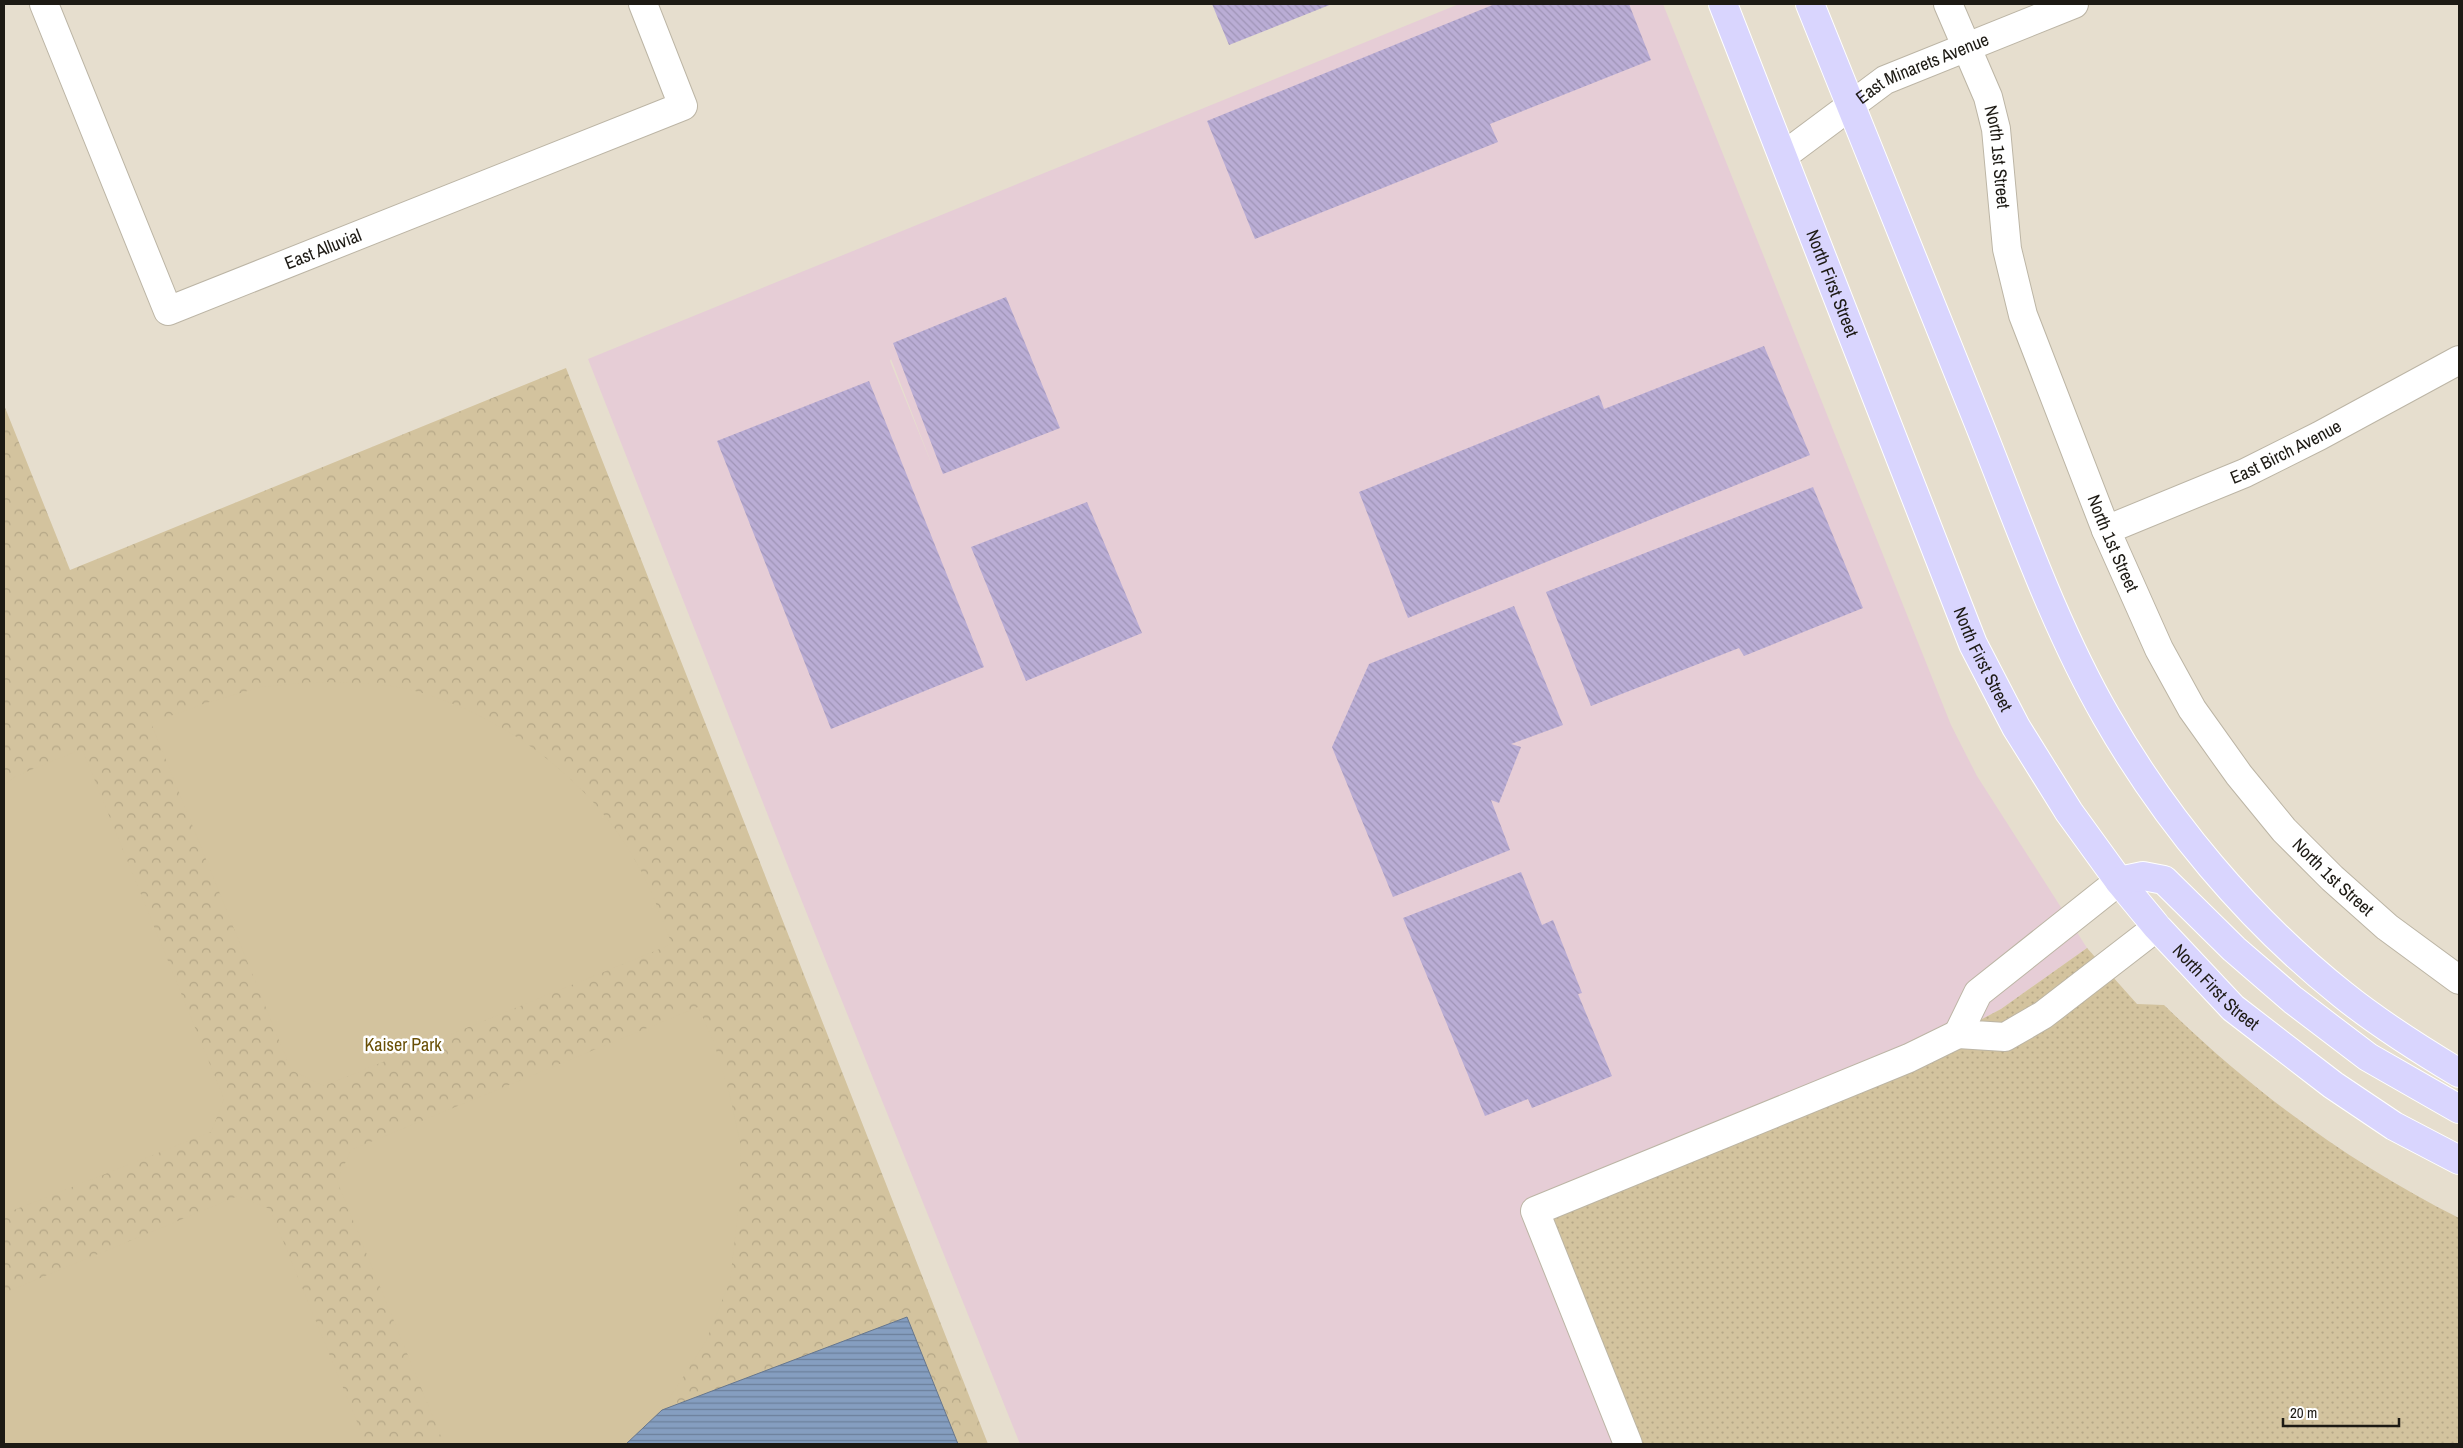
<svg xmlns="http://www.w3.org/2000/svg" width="2463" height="1448" viewBox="0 0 2463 1448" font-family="'Archivo Narrow',sans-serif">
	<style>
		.commercial { fill: #e6cdd6; fill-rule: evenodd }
		.grass { fill: url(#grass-dots) }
		.park { fill: url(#park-crowns) }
		.pitch { fill: #d3c39e }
		.water { fill: url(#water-rules); stroke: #66768c }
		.building { fill: url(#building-back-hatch) }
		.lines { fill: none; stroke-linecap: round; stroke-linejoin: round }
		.minor-casing { stroke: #bcb5a5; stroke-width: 30 }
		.major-casing { stroke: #fff; stroke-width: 30 }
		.minor { stroke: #fff; stroke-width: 28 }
		.major { stroke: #d9d5fe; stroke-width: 28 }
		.labels { text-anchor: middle; stroke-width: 5; stroke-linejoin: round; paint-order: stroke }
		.street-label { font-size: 18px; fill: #1d1a14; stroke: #fff }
		.park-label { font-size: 18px; fill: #694f06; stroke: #fff }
	</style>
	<defs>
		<pattern id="grass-dots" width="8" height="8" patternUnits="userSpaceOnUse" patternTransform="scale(1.25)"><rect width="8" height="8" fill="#d3c39e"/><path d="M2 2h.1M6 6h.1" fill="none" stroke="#b5a787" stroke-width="1.8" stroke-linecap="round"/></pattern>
		<pattern id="park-crowns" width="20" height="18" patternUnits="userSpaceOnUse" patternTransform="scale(1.25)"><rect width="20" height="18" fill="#d3c39e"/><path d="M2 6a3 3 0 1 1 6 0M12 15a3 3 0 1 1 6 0" fill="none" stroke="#b5a787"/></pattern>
		<pattern id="water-rules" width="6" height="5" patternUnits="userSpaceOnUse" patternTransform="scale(1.25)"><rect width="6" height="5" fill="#859ec0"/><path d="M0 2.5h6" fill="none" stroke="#6c809b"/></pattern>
		<pattern id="building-back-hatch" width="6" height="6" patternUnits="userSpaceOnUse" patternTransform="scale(1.25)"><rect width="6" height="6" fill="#baadd5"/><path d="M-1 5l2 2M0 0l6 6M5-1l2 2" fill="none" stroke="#9f94b6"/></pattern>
	</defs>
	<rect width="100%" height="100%" fill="#e6dece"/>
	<path class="commercial" d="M1459,4h204l288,721 26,51 110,172 -86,61 -66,35 -299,400h-616l-223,-555 -209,-530zM891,359l43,111 -44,-109z"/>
	<path class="grass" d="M2087,948l50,56 27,1c88,86 185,158 295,213v226h-823l-96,-238 395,-162 66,-35z"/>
	<path class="park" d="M566,368l422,1076h-984v-1039l66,165z"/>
	<path class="pitch" d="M314,682c34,1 72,0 105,10 94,27 185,99 227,189 10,20 17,42 26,63l-348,142 -33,-16 -140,-347 55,-20 55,-16z
		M82,749l142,350 -13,33 -207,82v-429l12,-9z
		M698,1007l15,33 16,52 12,54 -3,67 -8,68 -24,60 -44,69 -36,34h-182l-107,-263 14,-31z
		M238,1196l32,13 96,235h-362v-151z"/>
	<path class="water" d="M907,1317l51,127h-332l36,-34z"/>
	<path class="building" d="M1212,4h120l-103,41z
		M1495,4h134l22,56 -161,64 8,18 -243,97 -48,-118z
		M1006,297l54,131 -117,46 -50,-131z
		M1764,346l46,109 -402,163 -49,-126 240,-97 5,14z
		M869,381l115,286 -153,62 -114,-288z
		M1813,487l50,121 -119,48 -5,-8 -148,58 -45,-114z
		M1087,502l55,131 -116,48 -55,-134z
		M1514,606l49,119 -52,19 10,3 -22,56 -8,-3 19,50 -117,47 -61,-150 37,-83z
		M1521,872l21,53 11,-5 29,73 -4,1 34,82 -80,32 -4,-9 -43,17 -82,-198z"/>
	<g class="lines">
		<defs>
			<g id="minor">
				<path id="s1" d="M44,4l124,307 515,-205 -40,-102"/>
				<path id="s2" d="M1948,4l40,93 8,32 11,120 16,66 83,215 53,119 33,60 47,66 45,55 48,48 55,49 72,53"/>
				<path id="s3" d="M1783,156l102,-76 189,-76"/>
				<path id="s4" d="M2106,530l139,-57 74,-37 140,-76"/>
				<path d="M2119,881l-141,112 -20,41 47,3 38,-22 114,-88"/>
				<path d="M1628,1444l-93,-233 374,-153 49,-24"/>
			</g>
			<g id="major">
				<path id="s5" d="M1723,4l250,640 43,83 53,85 50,69 38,46 76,81 100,77 61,41 65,34"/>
				<path d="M1810,4c54,135 109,270 163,405 41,101 79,213 133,307 60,105 142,203 236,278 37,30 77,55 117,79"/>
				<path d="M2119,881l24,-5 21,4 70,69 59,51 75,57 91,52"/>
			</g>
		</defs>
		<use href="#minor" class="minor-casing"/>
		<use href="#major" class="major-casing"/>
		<use href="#minor" class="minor"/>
		<use href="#major" class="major"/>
	</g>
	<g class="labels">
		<g class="street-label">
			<text dy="6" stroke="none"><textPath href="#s3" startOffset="166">East Minarets Avenue</textPath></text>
			<text dy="6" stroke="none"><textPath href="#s2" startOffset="162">North 1st Street</textPath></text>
			<text dy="6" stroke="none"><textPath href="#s1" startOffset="498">East Alluvial</textPath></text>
			<text dy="6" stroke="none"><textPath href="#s5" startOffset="300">North First Street</textPath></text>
			<text dy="6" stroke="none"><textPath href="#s4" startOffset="196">East Birch Avenue</textPath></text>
			<text dy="6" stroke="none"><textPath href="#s2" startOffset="568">North 1st Street</textPath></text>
			<text dy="6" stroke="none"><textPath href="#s5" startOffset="705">North First Street</textPath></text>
			<text dy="6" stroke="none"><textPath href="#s2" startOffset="972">North 1st Street</textPath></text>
			<text dy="6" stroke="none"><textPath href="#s5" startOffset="1110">North First Street</textPath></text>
		</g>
		<g class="park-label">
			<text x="403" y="1051">Kaiser Park</text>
		</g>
	</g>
	<rect width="2463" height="1448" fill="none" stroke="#1d1a14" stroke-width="10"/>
	<path d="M2283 1418v8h116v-8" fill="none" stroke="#1d1a14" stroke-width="2.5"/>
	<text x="2290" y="1418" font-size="15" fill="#1d1a14" stroke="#ffffff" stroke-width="4" paint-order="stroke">20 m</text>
</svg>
